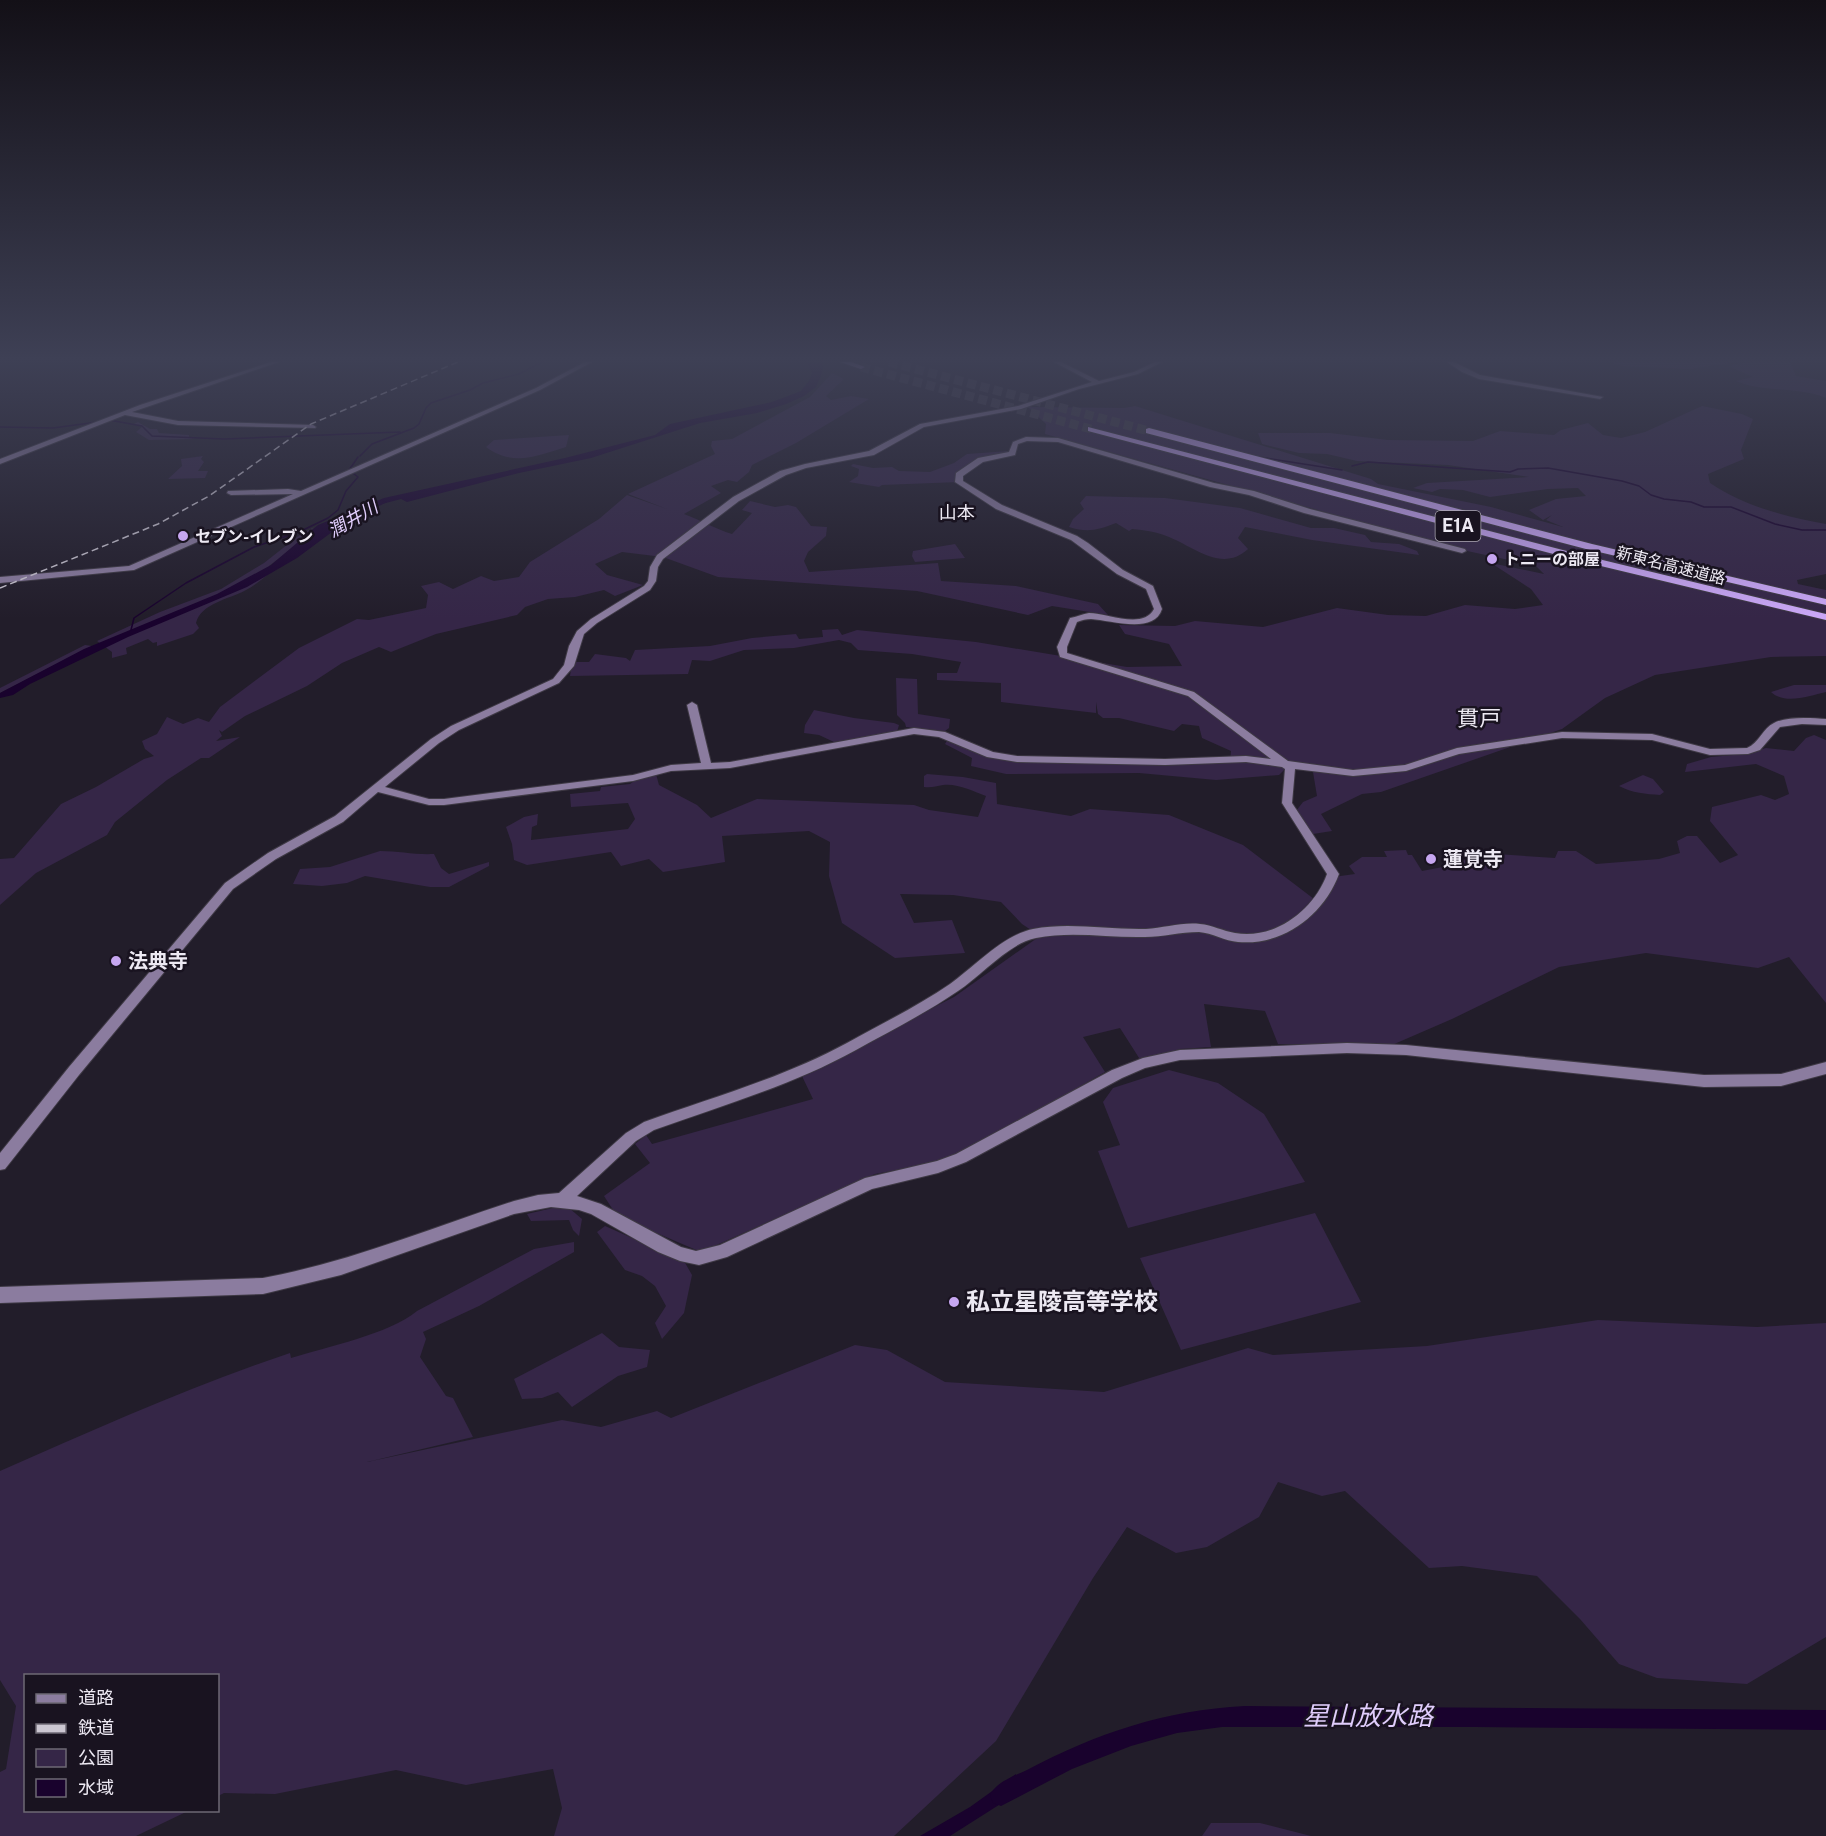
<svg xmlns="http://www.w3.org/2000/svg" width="1826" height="1836" viewBox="0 0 1826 1836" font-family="'Public Sans','Noto Sans JP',sans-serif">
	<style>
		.green { fill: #352647 }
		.water { fill: #19022d }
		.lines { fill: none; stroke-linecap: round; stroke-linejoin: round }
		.stream { stroke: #19022d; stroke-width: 1.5 }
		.river { fill: #19022d; fill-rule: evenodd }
		.highway-tunnel { stroke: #403c48; stroke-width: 9; stroke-dasharray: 9 4.5; stroke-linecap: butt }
		.secondary-casing { stroke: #3e3944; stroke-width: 2 }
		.highway-casing { stroke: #3e3944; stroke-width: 2 }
		.secondary { fill: #8b7c9f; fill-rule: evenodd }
		.highway { fill: #cba8f8; fill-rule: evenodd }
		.rail { stroke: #ccc7d2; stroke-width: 1.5; stroke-dasharray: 7 4; stroke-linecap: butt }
		.poi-dot { fill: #c6a6f0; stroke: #191320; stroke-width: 2 }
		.labels { text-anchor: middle; stroke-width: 5; stroke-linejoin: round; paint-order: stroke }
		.far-poi-label { font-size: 16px; font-weight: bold; fill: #ede9f3; stroke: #191320; text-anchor: start }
		.far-street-label { font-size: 16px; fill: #ede9f3; stroke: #191320 }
		.far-quarter-label { font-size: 18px; fill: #ede9f3; stroke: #191320 }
		.far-water-label { font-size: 18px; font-style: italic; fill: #e0cdfc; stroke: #191320 }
		.shield { fill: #191320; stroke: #ada9b4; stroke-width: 1.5 }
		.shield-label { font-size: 18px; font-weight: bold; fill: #ede9f3 }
		.poi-label { font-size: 20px; font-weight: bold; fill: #ede9f3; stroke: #191320; text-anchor: start }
		.quarter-label { font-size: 22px; fill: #ede9f3; stroke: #191320 }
		.near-poi-label { font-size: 24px; font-weight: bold; fill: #ede9f3; stroke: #191320; text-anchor: start }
		.near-water-label { font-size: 26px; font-style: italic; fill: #e0cdfc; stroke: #191320 }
	</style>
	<rect width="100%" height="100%" fill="#221d2a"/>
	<path class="green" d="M1611,362h125l-46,7 -68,-3z
		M1748,362h42l6,14 30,5v17c-30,-12 -62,-5 -90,-17l17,-4 -25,-11z
		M832,373l12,6 -18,17 5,4 20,-4 18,3 -73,44 -44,22 -3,7 -12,10 -9,-2 -17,6 10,7 -37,21c17,6 31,15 48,20l20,-21 -10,-3 8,-9 25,6 13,-2 8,2 15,19 16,1 -1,9 -18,16 -4,9 5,11 129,-9 3,18 75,5 82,18 10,11 -56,-9 -24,9 -111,-24 -199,-14 -55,-20 -41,-5 -27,12 12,11 36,10 -28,11 -11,-6 -29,7 -27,2 -23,8 -8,8 -81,19 -45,18 -12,-5 -37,16 -35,23 -62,30 -23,16 -3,-2 3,6 -6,5 24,-4 -31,21h-8l-34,22 -52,42 -8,13 -71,38 -36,32v-46l14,-1 47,-54 35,-17 48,-28 10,-3 -9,-7 -3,-8 15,-7 10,-17 16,7 15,-6 11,4 11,-15 79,-59 58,-29 12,1 57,-12 2,-13 -7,-9 18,-4 14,7 28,-13 13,5 25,-4 11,-15 69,-43 28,-24 40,14 -39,-15 87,-40 -4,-8 1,-5 20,-2 78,-42z
		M1135,406l236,73 7,5 113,23 72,20 -17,-7 6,-5 -9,5 -14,-10 27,-11 30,-3 -8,-8 -30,1 -58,8 -27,-7 -23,-1 -8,3 -19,-4 14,-5 102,-6 -81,-12 -91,-4 -30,-7 -28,-1 -37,-9 -4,-11h72l58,7 85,1 27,-10 54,4 7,-5 27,-7 15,12 18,3 24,-6 57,-26 40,8 11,5 -12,31 3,9 -36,15 2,9c34,23 76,34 116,41v50l-29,6 1,4 28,6v66l-55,1 -116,18 -50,23 -43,31 -181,63 -19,2 -41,20 11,17 -19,3 -17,-23 7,-9 14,-6 -4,-24 -23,-8 -11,11 -63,5 -77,-7 -133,1 -35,-8 1,-8 -27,-14 3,-5 49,20 233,3 1,-11 -29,-13 -3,-12 -17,-2 -8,7 -55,-13h-16l-5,-4 -2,-12v11l-95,-11v-19l-64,-3v-7h20l4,-11 -49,-8 -54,-4 -7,-7 -12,-3 -45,8 -50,2 -34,11 -18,-1 -4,14 -118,2 2,-14h17l6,-8 31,4 4,3 5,-11 75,-4 42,-8 44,-4 3,5 24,-2 -1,-7 16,-1 4,6 15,-5 119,12 151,25 55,-1 -13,-22 -44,-10 -6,-9 56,1 20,-5 68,6 74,-19 51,7 38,1 39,-11 50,4 28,-4 -12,-16 -40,-26 53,11 -8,-8 -78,-17 -413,-115 1,-10 -18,-17 96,1z
		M138,422l12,7h7l2,4 30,2v3l7,1 -47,1 -13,-8 6,-5 -8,-3z
		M569,435l-3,12c-29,9 -53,20 -80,0l8,-7z
		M1009,451v2l-29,7 -21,15v7l-77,3 -3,2 -30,-5 9,-6 1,-7 -8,-3 2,-2 20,4 19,-1 7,4 31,1 24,-9 13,-9z
		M203,456l-2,3 3,3 -6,9h10l-3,7 -37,1 14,-13 -1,-7z
		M1086,496l79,2 75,10 71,20h23l31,7 6,7 28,2 18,7 2,4 -107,-15 -67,-13 -7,11 10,11c-26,24 -54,-2 -79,-12 -12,-5 -24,-7 -37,-8l-3,2 -13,-8c-18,7 -28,10 -47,4l4,-8 11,-10 -4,-6z
		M314,527l-15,16 -30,23 1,7c-8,6 -16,13 -24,17 -16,9 -45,13 -50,33l3,5 -6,6 -36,12v-4l-4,1 -5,-4 -22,9 1,6 -15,4v-6l-15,-11 63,-29 61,-23 43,-26 33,-26z
		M955,544l10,14 -50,4 -3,-6 1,-5z
		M85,645l7,1 -92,47v-5z
		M896,678l21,1 1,35 32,5 -1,9 -4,3 -39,-4 -1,-4 -8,-8z
		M1794,685h32v7c-17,4 -41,13 -55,0z
		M814,710l40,8 40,5 5,2 -2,7 -63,10 -15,-7 -15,-2 1,-8z
		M1814,735l12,5v263l-37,-46 -31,11 -112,-15 -87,14 -107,52 -60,26 -114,-1 -13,-33 -61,-7 7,43 -31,2 -39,12 -21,-33 -37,9 22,35 -121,70 -49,21 -60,11 -174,78 -84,-36 -13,-20 46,-33 -15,-19 11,-9 6,9 161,-45 -12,-25 153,-77 86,-61 -18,-12 -21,-22 -48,-7 -53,-1 14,29 38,-3 13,33 -70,5 -53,-35 -13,-47 1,-34 -21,-11 -87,5 3,26 -62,10 -14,-13 -28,7 -10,-14 -84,13 -13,-5 -2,-16 -6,-17 18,-10 14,-3 -1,11 -5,2 -1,13 97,-11 7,-10 -7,-16 -57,4 -1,-13 30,-3 1,-4 29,-3 8,-6 18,-4 3,11 38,20 14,13 46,-19 157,6 15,5 49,7 8,-21c-13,-5 -29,-13 -43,-11 -7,1 -11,3 -19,2v-11l3,-2 36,3 33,6 1,21 74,12 19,-7 79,6 74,30 71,54 12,-21 29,-4 -6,-8 13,-9h25l-3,-6 22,-1 2,5h4l10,16 31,-6 29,-12 73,5 3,-7h18l20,13 63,-5 21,-6 -3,-12 10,-5h10l23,27 18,-8 -28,-34 2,-14 49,-12 14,5 14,-6 -5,-18 -28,-12 -71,8 2,-8 24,-7 33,-3 22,-6 28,3 12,-13z
		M1643,775l10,4 11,13 -4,3c-14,-1 -28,-2 -41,-9z
		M380,851c19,0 35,4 54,3l7,14 8,6 40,-12v4l-40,21h-19l-65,-11 -18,7 -25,3 -29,-2 7,-15 30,-2z
		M1169,1070l49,13 46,31 41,68 -177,46 -30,-77 22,-6 -17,-43 10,-14z
		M557,1207l12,1 13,11 -3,17 -6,-6 -4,-10 -38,1 -4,-7z
		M1315,1213l46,89 -180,48 -41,-92z
		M605,1226l79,35 8,14 -8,38 -22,26 -7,-16 11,-17 -11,-20 -13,-10 -17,-6 -28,-38z
		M574,1242v10l-95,54 -56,26 3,7 -6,18 26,39 7,2 20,39 -106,25 195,-42 39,7 56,-16 14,7 184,-73 32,5 58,32 159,10 144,-44 25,7 154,-9 171,-26 159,7 69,-4v314l-79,47 -90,-6 -38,-14 -39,-45 -43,-43 -75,-10 -33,2 -84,-77 -23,5 -44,-14 -19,35 -52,30 -31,6 -49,-26 -34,51 -97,163 -102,95h-340l8,-28 -9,-39 -87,16 -70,-15 -121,24 -51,-1 -6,3v-120h-192v134l162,1 -52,25h-136v-64l6,-3 10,-63 -16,-26v-209c96,-42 191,-85 290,-118l1,5c36,-11 98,-24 126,-47l117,-62z
		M602,1333l17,14 31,3 -3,17 -29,9 -46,31 -14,-15 -16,6 -20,1 -8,-20z
		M1211,1823h49l51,13h-109z"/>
	<path class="water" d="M807,362h13l3,4 -2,10 -5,11 -12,9 -18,8 -29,9 -57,10 -109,35 -72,15 -112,29 -6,-3 -38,10 -66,49 -50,29 -119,50 -98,47 -17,11 -13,3v-5l84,-44 133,-55 54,-29 47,-40 66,-27 181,-40 90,-23 15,-11 102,-22 29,-11 8,-10 3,-8z
		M1016,1774l-3,22 -63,40h-30l50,-29z"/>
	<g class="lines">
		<path class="stream" d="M109,420l33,6 10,10 72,3 176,-7
			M0,427l53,1 44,-6
			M360,456l12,-12 42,-16 5,-4 7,-16 5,-5 39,-13 13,-7 36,-9 23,-12
			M1259,457l83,13
			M1352,466l16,-4 142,10 8,-3 30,-1 74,13 17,5 12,9 13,4 27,3 13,5h27l44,17 27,6h24
			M131,630l3,-12 52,-35 68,-36 45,-15 29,-14 10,-8 8,-19 12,-14 -9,-7 9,-13"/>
		<path class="river" d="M380,500l7,2 -39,20 -7,-2z
			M1245,1706l581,4v20l-351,-3h-253l-45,6 -46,13 -59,23 -71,37 -8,-3 -3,-8c6,-13 24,-19 37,-25 70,-37 138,-60 218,-64z"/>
		<path class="highway-tunnel" d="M889,362l260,69
			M861,367l230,62"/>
		<defs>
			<path id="secondary" d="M271,362h8l-147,50 46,9 135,4 3,2 -1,1 -137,-3 -53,-10 -125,49v-5l140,-54z
				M585,362h7l-52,28 -406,180 -134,13v-6l129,-11 164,-72 -62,1 -4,-2 1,-2 60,-2 13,2 235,-103z
				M1054,362h7l38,19 35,-9 21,-10h7l-24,12 -59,15 -58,20 -97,18 -50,28 -68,13 -20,7 -47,26 -76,58 -5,8 -2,14 -6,9 -53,33 -13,11 -10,32 -15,17 -100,47 -20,13 -54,44 44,12h15l189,-24 38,-10 30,-2 -14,-58 5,-3 5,3 14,58 19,-1 184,-34 31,4 48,20 24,4 148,3 81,-3 25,3 -83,-63 -128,-39 -3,-10 13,-29c6,-1 13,-4 19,-5 18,0 54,17 65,-4l-8,-20 -29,-15 -46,-34 -75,-31 -41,-27 1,-9 22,-15 31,-6 4,-10 13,-5 32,1 156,45 40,8 56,18 155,40 1,2 -4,2 -158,-40 -55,-18 -39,-8 -152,-45 -31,-1 -9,3 -3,11 -32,7 -20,14v5l39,24 75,31 11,7 35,27 30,16 9,23c-8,26 -52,11 -71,10 -5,0 -9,1 -14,3l-10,25v6l127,39 94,69 65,9 52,-5 52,-17 105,-16 90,2 58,15 37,-1c12,-5 16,-20 27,-25 13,-7 38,-5 52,-4v6l-24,-1 -22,3 -20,23 -12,4 -38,1 -58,-15 -90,-2 -103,16 -53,17 -53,5 -58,-7 -3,34 47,71c-15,41 -56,72 -101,68 -13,-1 -26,-9 -39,-10 -19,0 -36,5 -54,5 -36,1 -73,-6 -109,1 -27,5 -55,38 -78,53 -32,22 -68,40 -102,59 -63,35 -135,56 -202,80l-18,11 -59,55 24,8 80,43 15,4 24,-6 145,-67 72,-17 19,-7 156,-84 31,-12 37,-8 167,-7 59,2 298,30 77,-1 45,-12v12l-45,12 -77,1 -298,-32 -59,-2 -167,7 -35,8 -23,10 -156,84 -28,11 -66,16 -145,68 -28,8 -19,-4 -22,-9 -67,-38 -12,-4 -28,-3 -37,7 -173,61 -78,19 -263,9v-16l263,-9c87,-16 168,-50 251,-77l24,-6 21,-2 67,-60 18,-11c67,-24 141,-45 203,-79 34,-19 71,-37 103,-59 24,-17 53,-49 83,-55 37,-7 75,1 113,0 18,-1 36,-7 54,-5 12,1 23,7 35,9 40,7 79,-23 92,-59l-45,-71 3,-34 -3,-2 -36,-5 -81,3 -148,-3 -30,-5 -48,-20 -25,-3 -184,34 -59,3 -38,10 -189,24h-15l-51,-13 -35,30 -67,37 -43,30 -154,186 -74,94 -5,1v-17l69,-86 156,-184 43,-30 67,-37 96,-77 20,-13 102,-47 11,-14 5,-19 8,-15 14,-12 53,-33 4,-5 2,-14 7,-12 76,-58 47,-26 25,-7 64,-13 51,-27 98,-18 74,-24z
				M1447,362h7l26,13 123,22 -3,2 -121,-20 -17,-7z"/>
			<path id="highway" d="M840,362h11l14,5 -4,2z
				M1088,427l498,129 240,58v6l-246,-59 -492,-130z
				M1149,428l443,116 234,55v6l-240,-56 -440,-116v-4z"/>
		</defs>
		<use href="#secondary" class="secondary-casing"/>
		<use href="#highway" class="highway-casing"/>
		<use href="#secondary" class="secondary"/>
		<use href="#highway" class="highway"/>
		<path class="rail" d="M0,588l158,-64 51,-28 102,-72 147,-62"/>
	</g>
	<linearGradient id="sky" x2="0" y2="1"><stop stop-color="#131017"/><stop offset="0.58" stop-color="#3e4055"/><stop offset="1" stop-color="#3e4055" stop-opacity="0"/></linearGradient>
	<rect width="1826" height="619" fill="url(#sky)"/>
	<g class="poi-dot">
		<circle cx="183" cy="536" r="6"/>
		<circle cx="1492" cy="559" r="6"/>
		<circle cx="1431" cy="859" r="6"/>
		<circle cx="116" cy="961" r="6"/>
		<circle cx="954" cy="1302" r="6"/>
	</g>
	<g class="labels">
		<g class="far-poi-label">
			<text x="195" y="542">セブン-イレブン</text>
			<text x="1504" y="565">トニーの部屋</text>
		</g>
		<g class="far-street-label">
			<text transform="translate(1671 565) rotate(14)" y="6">新東名高速道路</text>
		</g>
		<g class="far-quarter-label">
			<text x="957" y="519">山本</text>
		</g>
		<g class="far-water-label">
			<text transform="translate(353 519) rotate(-30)" y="6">潤井川</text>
		</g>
		<rect class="shield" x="1435.5" y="511" width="45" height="30" rx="4.5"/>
		<g class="shield-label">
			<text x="1458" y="532">E1A</text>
		</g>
		<g class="poi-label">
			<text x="1443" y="866">蓮覚寺</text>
			<text x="128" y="968">法典寺</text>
		</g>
		<g class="quarter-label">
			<text x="1479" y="726">貫戸</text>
		</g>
		<g class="near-poi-label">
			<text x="966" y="1310">私立星陵高等学校</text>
		</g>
		<g class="near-water-label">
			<text x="1368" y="1725">星山放水路</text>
		</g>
	</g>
	<rect x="24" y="1674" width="195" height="138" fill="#191320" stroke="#6e6974" stroke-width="1.5"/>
	<rect x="36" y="1694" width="30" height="9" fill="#8b7c9f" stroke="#6e6974" stroke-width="1.5"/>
	<text x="78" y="1704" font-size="18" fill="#ede9f3">道路</text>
	<rect x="36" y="1724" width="30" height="9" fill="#ccc7d2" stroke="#6e6974" stroke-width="1.5"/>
	<text x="78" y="1734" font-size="18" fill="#ede9f3">鉄道</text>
	<rect x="36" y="1749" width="30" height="18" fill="#352647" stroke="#6e6974" stroke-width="1.5"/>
	<text x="78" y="1764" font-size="18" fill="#ede9f3">公園</text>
	<rect x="36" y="1779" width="30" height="18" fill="#19022d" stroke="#6e6974" stroke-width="1.5"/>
	<text x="78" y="1794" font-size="18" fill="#ede9f3">水域</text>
</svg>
